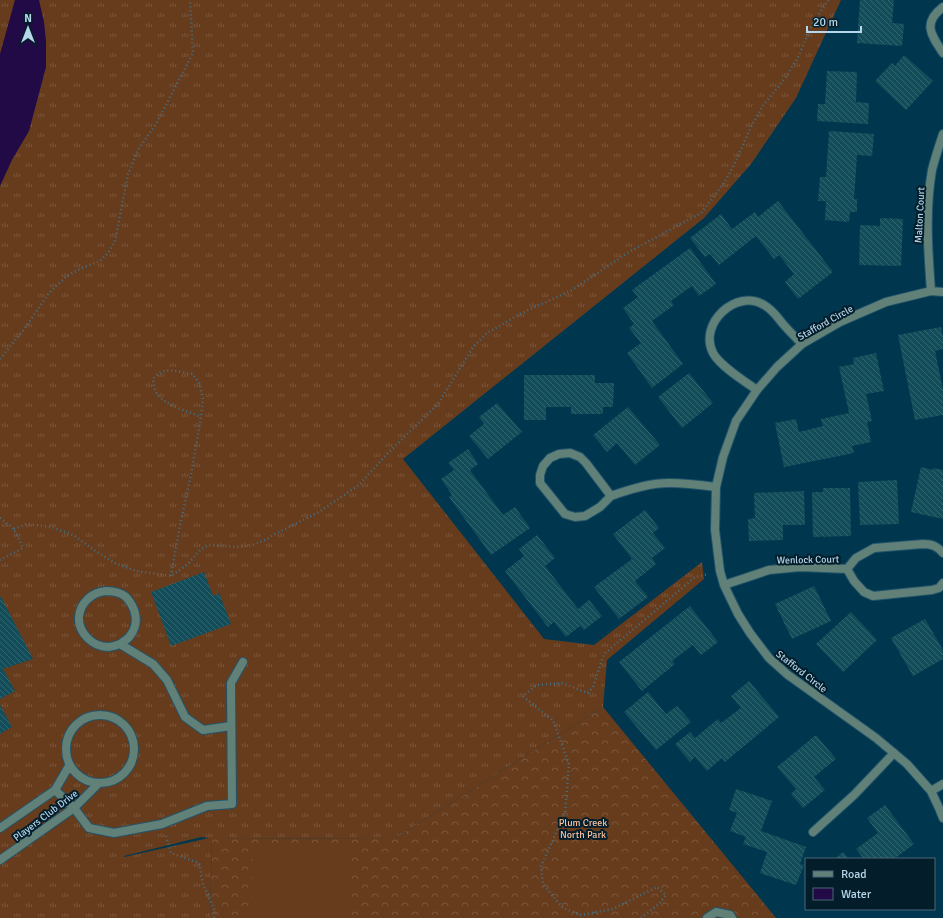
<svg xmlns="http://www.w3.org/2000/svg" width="943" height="918" viewBox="0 0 943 918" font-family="Signika,sans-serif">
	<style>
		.grass { fill: url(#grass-tufts); fill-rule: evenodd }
		.forest { fill: url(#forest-crowns) }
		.garden { fill: #673c1d }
		.water { fill: #210a45 }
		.building { fill: url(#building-back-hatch) }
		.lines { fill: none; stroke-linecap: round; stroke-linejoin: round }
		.service-casing { stroke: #21546b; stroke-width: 10 }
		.minor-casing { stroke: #21546b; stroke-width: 10 }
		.path { stroke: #417086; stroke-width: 2.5; stroke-dasharray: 1 3; stroke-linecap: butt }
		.service { stroke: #618077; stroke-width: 8 }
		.minor { stroke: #618077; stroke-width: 8 }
		.labels { text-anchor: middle; stroke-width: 4; stroke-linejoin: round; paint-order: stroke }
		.street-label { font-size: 10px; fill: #b7d6e9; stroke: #031d2b }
		.park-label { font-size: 10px; fill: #f7c09d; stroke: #031d2b }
	</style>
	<defs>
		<pattern id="grass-tufts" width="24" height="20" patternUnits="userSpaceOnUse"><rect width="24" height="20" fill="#673c1d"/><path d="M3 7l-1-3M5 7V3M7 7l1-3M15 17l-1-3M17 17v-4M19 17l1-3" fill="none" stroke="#7a573e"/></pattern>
		<pattern id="forest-crowns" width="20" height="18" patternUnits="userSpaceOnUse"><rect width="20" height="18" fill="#673c1d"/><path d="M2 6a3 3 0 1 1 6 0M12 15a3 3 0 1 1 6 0" fill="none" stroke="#7a573e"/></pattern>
		<pattern id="building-back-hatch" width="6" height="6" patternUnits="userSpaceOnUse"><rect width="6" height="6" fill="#124d59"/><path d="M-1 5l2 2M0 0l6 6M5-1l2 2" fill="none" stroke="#326671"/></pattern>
	</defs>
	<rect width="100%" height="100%" fill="#00374f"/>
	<path class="grass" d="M0,0h841l-45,98 -45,66 -47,54 -301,241 141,180 50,6 108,-83 2,17 -97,81 -4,47 -209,132 -182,-1 -2,80h-210zM201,837l8,1 -85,19v-1z"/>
	<path class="forest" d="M603,707l173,211h-566l2,-80 182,1z"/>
	<path class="garden" d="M253,844l97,2v72h-98z"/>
	<path class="water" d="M15,0h24l5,22 2,19v26l-17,64 -17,29 -12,26v-132z"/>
	<path class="building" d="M860,0h34l-2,23 12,1 -2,22 -45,-3z
		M904,55l29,26 -27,29 -31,-29 17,-18 3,3z
		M827,71l30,1 -1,30 13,1 -1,21 -51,-3 1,-17h7z
		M829,131l45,3 -2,22 -15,-1 -3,44h3v13h-7l-1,10 -24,-2 1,-19h-8l2,-24h6z
		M778,201l55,71 -35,27 -13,-17 9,-8 -15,-19 -5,4 -18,-23 -37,29 -9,-11 -5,3 -15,-19 31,-24 11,15 23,-17 3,5z
		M880,218l23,1 -2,47 -42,-1 1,-40 20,1z
		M690,248l26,36 -17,12 -7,-10 -21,15 3,4 -22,16 31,43 -31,24 -25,-35 14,-10 -12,-15 5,-4 -11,-16 15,-11 -6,-7z
		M941,327l2,11v11l-8,2 8,39v25l-28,5 -17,-85z
		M876,353l8,38 -18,3 6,27 -5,1 4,20 -19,4 2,7 -70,14 -9,-44 21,-4 3,13 24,-6 -2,-7 28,-6 -10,-46 15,-3 -1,-6z
		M689,373l24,30 -31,25 -24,-31z
		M524,375h71v8h19l-1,24h-10v7h-32v-7h-25v13h-22z
		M497,403l25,29 -34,27 -19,-23 15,-12 -5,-7z
		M628,407l32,38 -25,20 -18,-22 -10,9 -14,-17z
		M468,449l10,15 -8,6 33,45 12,-8 15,21 -39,27 -42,-58 3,-2 -11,-16 13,-9 -6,-7z
		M921,467l12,3v-2l10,2v49l-32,-7z
		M897,480l2,44 -39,1 -2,-43z
		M823,488h27l1,48 -38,1 -1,-45h11z
		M804,491l1,34h-22v15l-34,1 -1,-22 7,-1 -1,-25z
		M645,510l14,18 -6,5 12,15 -13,10 4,6 -21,17 13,16 -29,22 -25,-32 38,-28 -19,-25z
		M537,535l18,23 -10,8 33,43 11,-9 13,16 -18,14 -4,-4 -14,11 -12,-15 -6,5 -43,-56 19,-15 -5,-7z
		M204,572l9,24 6,-3 12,31 -60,22 -20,-54z
		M814,586l17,35 -39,18 -17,-35z
		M0,597h1l32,62 -30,10 12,22 -15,8z
		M690,606l28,36 -17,13 -8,-10 -21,16 3,3 -33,27 -23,-29z
		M851,612l26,28 -34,32 -27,-28z
		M925,619l18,31v9l-30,17 -22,-38z
		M749,681l30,36 -54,45 -3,-4 -15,13 -12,-14 -5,5 -15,-18 15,-12 5,6 23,-19 3,4 20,-15 -10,-12z
		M648,692l18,22 11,-8 14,16 -35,28 -32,-38z
		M0,705l12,22 -12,7z
		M816,735l20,24 -22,18 11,13 -22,18 -12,-14 5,-5 -19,-22z
		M736,789l36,12 -11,30 45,16 -6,17 4,1 -8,20 -36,-12 7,-21 -24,-8 3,-7 -16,-6 7,-18 -8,-3z
		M885,805l29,39 -20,15h-30l-8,-10 22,-16 -11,-15z
		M843,852l6,7h-14z"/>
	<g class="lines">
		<defs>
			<path id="service" d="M120,644c3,-2 8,-5 10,-8 10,-13 6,-28 -4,-39 -6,-5 -13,-6 -20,-6 -14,1 -26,12 -27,26 -1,16 14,30 29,30 4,0 9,-2 12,-3l33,20 14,16 18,37 18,13 28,-4
				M55,790l19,18 15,20 25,5 48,-9 45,-18 25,-2 -1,-121 12,-21
				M813,832l41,-37 40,-42
				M707,918l9,-6 14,3 2,3"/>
			<path id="minor" d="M943,7c-21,16 -12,28 0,46
				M931,291c-3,-40 -6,-81 1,-121 3,-12 7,-24 11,-36
				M943,292l-12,-1 -45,11 -46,20 -38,22 -25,23 -20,23 -21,31 -13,36 -7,30 -1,43 5,41 4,14 14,29 12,19 19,25 19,17 88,63 31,26 24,27 8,17 4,10
				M757,390c-13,-9 -37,-24 -44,-37 -15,-29 23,-65 51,-48 9,5 13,12 19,19 6,7 13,14 19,20
				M611,496l-11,11 -15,9 -10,1 -10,-3 -25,-31v-8l3,-9 7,-8 9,-4 11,-1 10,4 6,6 25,33c19,-7 38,-13 58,-13 16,0 32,2 47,4
				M847,569l7,12 10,11 9,4 59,-6 7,-2 4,-5
				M724,585l45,-15 31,-3 47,2 9,-11 18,-10 49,-4c9,0 14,2 20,9
				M66 749a34 34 0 1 1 68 0a34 34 0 1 1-68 0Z
				M931,791l12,-7
				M0,828l55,-38 14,-24
				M0,860l74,-52 25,-25"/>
		</defs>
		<use href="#service" class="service-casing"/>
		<use href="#minor" class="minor-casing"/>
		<path class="path" d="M0,359l25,-31 24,-35 18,-17 15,-8 18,-7 8,-8 7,-12 13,-67 10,-24 18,-26 37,-71 -3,-53
			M0,518l14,11 9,19 -23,12
			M14,529l12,-5 26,3 23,9 19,14 21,13 21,8 35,5 17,-12 13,-15 7,-4 32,2 13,-2 12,-5 8,-5 46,-23 40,-27 28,-31 51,-50 35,-57 14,-14 33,-19 52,-24 57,-38 72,-39 12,-15 12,-17 9,-16 16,-36 12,-22 24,-30 12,-20 13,-30 17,-27
			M171,576l9,-51 11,-50 10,-58 2,-18 -4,-17 -7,-8c-14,-2 -29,-9 -39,5 1,5 1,10 4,15 9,12 31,17 44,23
			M166,836l5,17 28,10 4,21 12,27 -1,7
			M641,918l18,-14 7,-9 -9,-8 -44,22 -32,6 -18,-7 -20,-24 -2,-18 24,-53 4,-49 -16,-44 -15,-11 -15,-13 14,-11 25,-2 26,10 5,-6 11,-33 91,-77 14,-3"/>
		<use href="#service" class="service"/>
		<use href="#minor" class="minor"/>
	</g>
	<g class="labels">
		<g class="street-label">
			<text transform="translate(919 215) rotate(-87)" y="4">Malton Court</text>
			<text transform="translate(825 322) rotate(-29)" y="4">Stafford Circle</text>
			<text transform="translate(808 559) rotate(-1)" y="4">Wenlock Court</text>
			<text transform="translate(802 671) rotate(38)" y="4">Stafford Circle</text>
			<text transform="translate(45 815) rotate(-37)" y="4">Players Club Drive</text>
		</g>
		<g class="park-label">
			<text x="583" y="826">Plum Creek<tspan x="583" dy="12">North Park</tspan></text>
		</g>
	</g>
	<rect x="805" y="858" width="130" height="52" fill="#031d2b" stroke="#4b6777"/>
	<rect x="813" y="871" width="20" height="6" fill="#618077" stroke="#4b6777"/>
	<text x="841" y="878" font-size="12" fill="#b7d6e9">Road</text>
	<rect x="813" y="888" width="20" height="12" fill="#210a45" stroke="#4b6777"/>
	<text x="841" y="898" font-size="12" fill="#b7d6e9">Water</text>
	<g transform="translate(28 28)" stroke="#031d2b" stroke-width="3" paint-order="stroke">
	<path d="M0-3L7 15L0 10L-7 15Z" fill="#b7d6e9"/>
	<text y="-6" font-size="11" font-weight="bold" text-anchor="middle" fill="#b7d6e9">N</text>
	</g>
	<path d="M807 26v6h54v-6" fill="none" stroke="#b7d6e9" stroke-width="2"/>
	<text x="813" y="26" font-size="12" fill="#b7d6e9" stroke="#031d2b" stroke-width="3" paint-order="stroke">20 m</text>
</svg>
